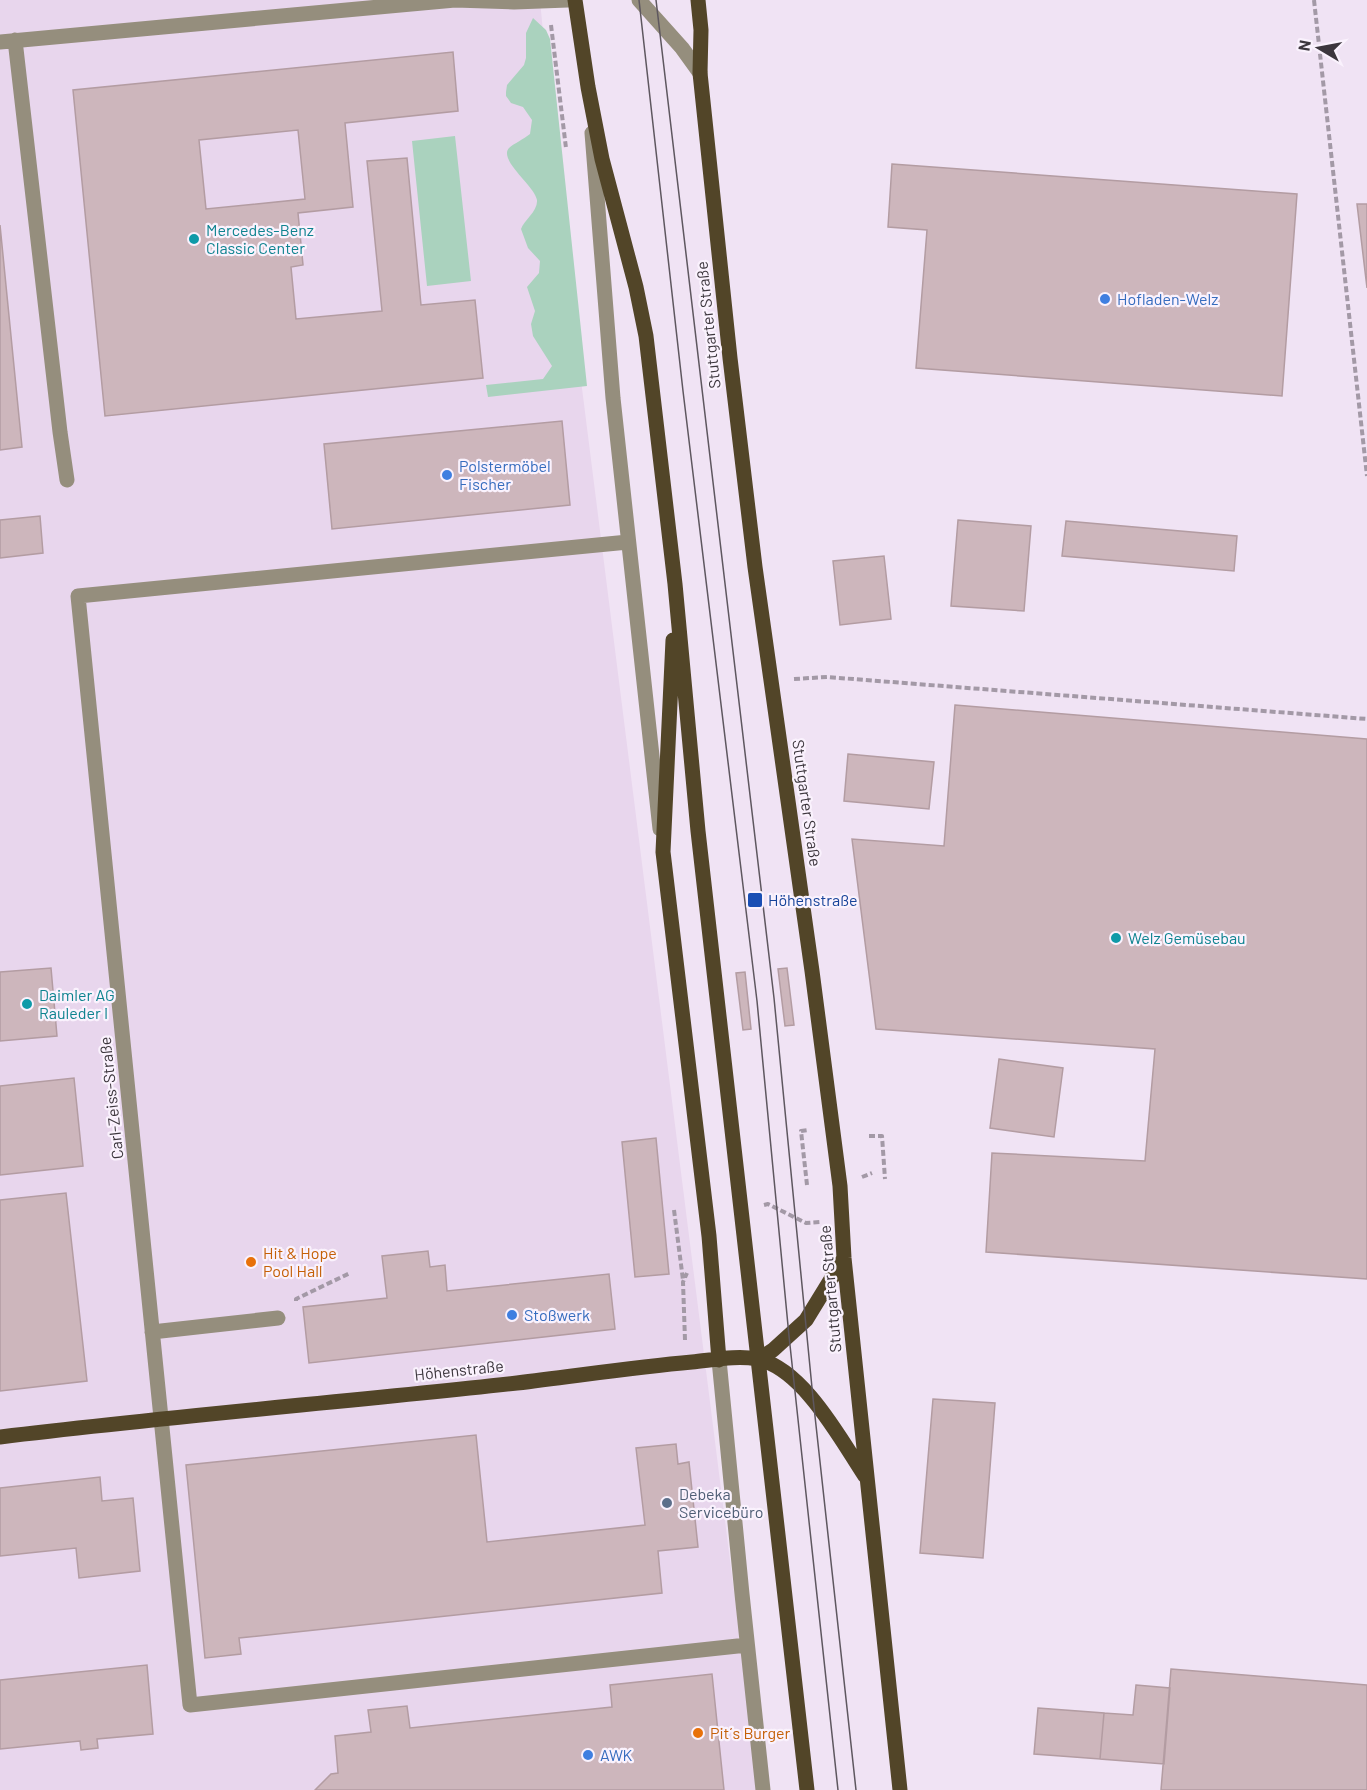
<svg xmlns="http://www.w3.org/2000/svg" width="1367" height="1790" viewBox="0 0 1367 1790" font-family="Barlow,sans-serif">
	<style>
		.built { fill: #e8d6ed }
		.green { fill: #aad2be }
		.building { fill: #cdb6bc; stroke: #b39ca2; stroke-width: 1.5; fill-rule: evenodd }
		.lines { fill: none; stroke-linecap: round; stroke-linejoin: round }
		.path { stroke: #a399a6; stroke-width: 4; stroke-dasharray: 6 3; stroke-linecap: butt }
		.minor { stroke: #958e7d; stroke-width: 15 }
		.major { stroke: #524528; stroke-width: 15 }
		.tram { stroke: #5e575f; stroke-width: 1.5 }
		.culture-dot { fill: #0f9aa8; stroke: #faf2fd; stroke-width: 2 }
		.shop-dot { fill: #3f7fe0; stroke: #faf2fd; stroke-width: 2 }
		.transit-dot { fill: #1a4fb4; stroke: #faf2fd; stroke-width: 2 }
		.food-dot { fill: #e8710a; stroke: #faf2fd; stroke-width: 2 }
		.service-dot { fill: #5c6f8a; stroke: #faf2fd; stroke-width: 2 }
		.labels { text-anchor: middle; stroke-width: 4.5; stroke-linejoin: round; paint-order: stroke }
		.culture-label { font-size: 16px; fill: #0d838f; stroke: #faf2fd; text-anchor: start }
		.shop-label { font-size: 16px; fill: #366cbe; stroke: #faf2fd; text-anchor: start }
		.street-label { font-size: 16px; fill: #3c363d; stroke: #faf2fd }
		.transit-label { font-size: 16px; fill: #164399; stroke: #faf2fd; text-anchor: start }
		.food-label { font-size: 16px; fill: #c56008; stroke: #faf2fd; text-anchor: start }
		.service-label { font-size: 16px; fill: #4e5e75; stroke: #faf2fd; text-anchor: start }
	</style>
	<rect width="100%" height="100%" fill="#f0e3f4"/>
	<path class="built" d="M0,0h540l21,222 198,1568h-759z"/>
	<path class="green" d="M533,18l13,12 4,9 37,347 -99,11 -2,-12 57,-6 9,-13 -19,-30 -2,-12 4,-13 -8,-24 12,-14 1,-12 -12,-13 -7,-19c3,-9 17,-18 16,-29 -2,-14 -39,-40 -28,-52 4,-4 15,-9 21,-14l2,-14 -9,-13 -12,-4 -5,-7v-4l1,-7 17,-20 2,-7v-25z
		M455,136l16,145 -44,5 -15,-145z"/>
	<path class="building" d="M453,52l5,59 -113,12 8,84 -55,6 5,52 -12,2 5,52 86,-8 -15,-150 40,-3 14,147 54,-5 8,78 -378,38 -32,-326zM298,130l7,69 -99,10 -7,-69z
		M892,164l405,30 -15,202 -366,-28 11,-138 -39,-3z
		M1357,204h10v84z
		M0,225l22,222 -22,3z
		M562,421l8,84 -238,24 -8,-85z
		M40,516l3,37 -43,5v-38z
		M958,520l73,6 -7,85 -73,-5z
		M1066,521l171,15 -3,35 -172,-15z
		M884,556l7,63 -51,6 -7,-64z
		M955,705l412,34v540l-381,-27 6,-99 153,8 10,-112 -279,-20 -24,-190 92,7z
		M848,754l86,8 -5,47 -85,-8z
		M51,968l6,68 -57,5v-69z
		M787,968l7,57 -9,1 -7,-57z
		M745,972l6,57 -8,1 -7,-57z
		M999,1059l64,9 -9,69 -64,-9z
		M74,1078l9,88 -83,9v-89z
		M656,1138l13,136 -34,3 -13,-135z
		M66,1193l21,188 -87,10v-191z
		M428,1251l2,16 15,-2 2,26 162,-17 6,55 -306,34 -6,-56 84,-9 -5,-42z
		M933,1399l62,4 -12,155 -63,-5z
		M476,1435l11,107 158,-17 -9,-77 40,-4 2,20 11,-2 9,85 -40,4 4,42 -423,45 2,16 -36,4 -19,-193z
		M100,1477l2,24 31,-3 7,73 -61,7 -3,-30 -76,8v-68z
		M147,1665l6,69 -56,5 1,9 -17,2 -1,-9 -80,8v-69z
		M1171,1669l196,16v105h-206z
		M712,1674l12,116h-409l16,-16 7,-1 -3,-37 36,-4 -3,-22 39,-4 3,22 202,-21 -2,-22z
		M1136,1685l34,3 -6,76 -64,-5 4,-46 29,2z
		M1038,1708l66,5 -4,46 -66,-5z"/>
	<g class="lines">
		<path class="path" d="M1314,0l53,476
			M551,25l15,123
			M794,679l33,-2 540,42
			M869,1136h13l3,43
			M862,1177l10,-4
			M807,1185l-6,-54 7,-1
			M764,1205l4,-1 38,19 14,-1
			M674,1210l9,70
			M296,1301v-2l54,-26
			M685,1340l-2,-58 4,-9"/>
		<path class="minor" d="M639,0l43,48 18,25
			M15,40l45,392 7,48
			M0,42l455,-42 59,2 54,-2
			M592,133l21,265 47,431
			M628,542l-550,54 112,1109 557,-60
			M152,1332l126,-14
			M719,1360l23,234 21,196"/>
		<path class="major" d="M575,0l13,87 14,72 34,128 10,49 29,248 23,247 109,959
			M698,0l3,30 -1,43 30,285 25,209 57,404 28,215 4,72 56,532
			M673,640l-10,212 46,384 10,124
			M758,1360l15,-10 33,-30 38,-62
			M0,1437c172,-21 345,-35 517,-54 59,-7 117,-16 175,-21 21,-2 45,-7 65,-3 46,9 84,81 108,117"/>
		<path class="tram" d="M639,0l44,391 74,610 32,335 49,454
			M656,0l118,998 39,400 43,392"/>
	</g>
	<g class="culture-dot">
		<circle cx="194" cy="239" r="6"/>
		<circle cx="1116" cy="938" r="6"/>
		<circle cx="27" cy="1004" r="6"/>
	</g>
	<g class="shop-dot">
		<circle cx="1105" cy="299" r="6"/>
		<circle cx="447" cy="475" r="6"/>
		<circle cx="512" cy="1315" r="6"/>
		<circle cx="588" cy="1755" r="6"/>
	</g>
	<rect class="transit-dot" x="747" y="892" width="16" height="16" rx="3"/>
	<g class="food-dot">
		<circle cx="251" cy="1262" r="6"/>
		<circle cx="698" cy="1733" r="6"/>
	</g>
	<circle class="service-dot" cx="667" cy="1503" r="6"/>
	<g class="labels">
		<g class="culture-label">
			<text x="206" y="236">Mercedes-Benz<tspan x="206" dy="18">Classic Center</tspan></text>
			<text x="1128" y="944">Welz Gemüsebau</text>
			<text x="39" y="1001">Daimler AG<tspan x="39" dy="18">Rauleder I</tspan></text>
		</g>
		<g class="shop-label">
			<text x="1117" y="305">Hofladen-Welz</text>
			<text x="459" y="472">Polstermöbel<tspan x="459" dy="18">Fischer</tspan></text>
			<text x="524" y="1321">Stoßwerk</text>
			<text x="600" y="1761">AWK</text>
		</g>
		<g class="street-label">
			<text transform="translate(708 325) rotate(-96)" y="6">Stuttgarter Straße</text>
			<text transform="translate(807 803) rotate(82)" y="6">Stuttgarter Straße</text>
			<text transform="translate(111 1098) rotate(-96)" y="6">Carl-Zeiss-Straße</text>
			<text transform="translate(830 1289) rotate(-95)" y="6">Stuttgarter Straße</text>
			<text transform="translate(459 1370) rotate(-6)" y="6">Höhenstraße</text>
		</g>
		<g class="transit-label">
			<text x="768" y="906">Höhenstraße</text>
		</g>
		<g class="food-label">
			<text x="263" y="1259">Hit &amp; Hope<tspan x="263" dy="18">Pool Hall</tspan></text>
			<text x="710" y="1739">Pit´s Burger</text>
		</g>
		<g class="service-label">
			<text x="679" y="1500">Debeka<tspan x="679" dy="18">Servicebüro</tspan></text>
		</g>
	</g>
	<g transform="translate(1319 48) rotate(280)" stroke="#faf2fd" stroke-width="4.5" paint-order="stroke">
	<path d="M0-4.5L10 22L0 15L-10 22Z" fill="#3c363d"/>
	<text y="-9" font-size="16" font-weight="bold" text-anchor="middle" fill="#3c363d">N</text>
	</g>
</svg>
